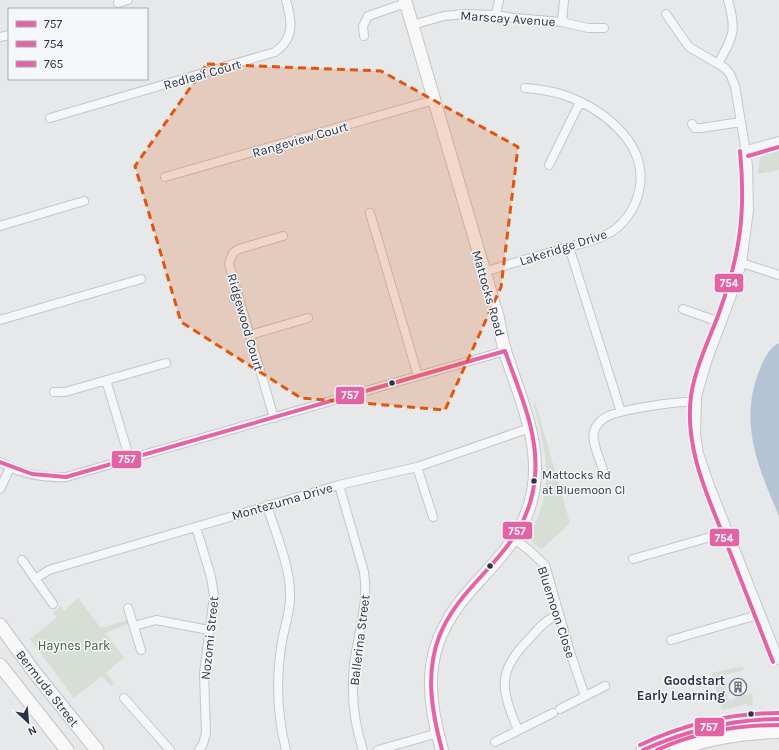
<svg xmlns="http://www.w3.org/2000/svg" width="779" height="750" viewBox="0 0 779 750" font-family="Karla,sans-serif">
	<style>
		.green { fill: #d6ded6 }
		.water { fill: #b4c4d5 }
		.lines { fill: none; stroke-linecap: round; stroke-linejoin: round }
		.street-casing { stroke: #c4c6c8; stroke-width: 10 }
		.secondary-casing { stroke: #c4c6c8; stroke-width: 14 }
		.primary-casing { stroke: #c2c5c8; stroke-width: 15 }
		.street { stroke: #f5f6f7; stroke-width: 8 }
		.secondary { stroke: #f8f8f8; stroke-width: 12 }
		.primary { stroke: #f8f8f8; stroke-width: 13 }
		.bus-1-casing { stroke: #f4f6f9; stroke-width: 7 }
		.bus-2-casing { stroke: #f4f6f9; stroke-width: 7 }
		.bus-3-casing { stroke: #f4f6f9; stroke-width: 7 }
		.bus-1 { stroke: #e463a4; stroke-width: 4 }
		.bus-2 { stroke: #e463a4; stroke-width: 4 }
		.bus-3 { stroke: #e463a4; stroke-width: 4 }
		.marked { fill: #df570f; fill-opacity: 0.2; stroke: #df570f; stroke-width: 3; stroke-dasharray: 8 5; stroke-linejoin: round }
		.bus-dot { fill: #2b3445; stroke: #f4f6f9; stroke-width: 1.5 }
		.labels { text-anchor: middle; stroke-width: 3; stroke-linejoin: round; paint-order: stroke }
		.bus-label { font-size: 12px; fill: #2b3445; stroke: #f4f6f9; text-anchor: start }
		.street-label { font-size: 13px; fill: #2b3445; stroke: #f4f6f9 }
		.park-label { font-size: 13px; fill: #3f6138; stroke: #f4f6f9 }
		.poi-label { font-size: 13px; font-weight: bold; fill: #2b3445; stroke: #f4f6f9; text-anchor: end }
		.line-badge { stroke: #f4f6f9; stroke-width: 1.5 }
		.badge-label { font-size: 11px; text-anchor: middle; font-weight: bold; fill: #fff }
	</style>
	<rect width="100%" height="100%" fill="#e6e8ea"/>
	<path class="green" d="M779,150v20l-21,4 2,-17z
		M535,401l35,122 -29,27 -13,-12c28,-53 19,-78 6,-133z
		M78,598l23,30 26,-8 1,4 -23,9 19,24 -18,16 8,10 -3,3 -9,-10 -28,22 -44,-59 27,-22 -4,-5 8,-6 3,5z
		M743,666l1,4 -22,6 7,24 23,-7 1,12 -6,1v-3l-7,3 -18,4 -11,-37z"/>
	<path class="water" d="M779,343v173c-21,-49 -41,-94 -19,-147 4,-10 9,-21 19,-26z"/>
	<g class="lines">
		<defs>
			<path id="street" d="M118,3l10,-3
				M666,14l23,33 36,21 5,6 5,12 13,79 1,45 -7,53 -10,32 -24,64 -11,37 -1,39 3,18 10,30 70,177
				M496,15l3,-15
				M562,22l2,-22
				M412,25l32,-9 20,-2 32,1 18,3 48,4 26,6h16
				M364,36l-1,-10 5,-10 38,-13
				M0,37l9,-2
				M718,64c15,-28 19,-32 10,-64
				M50,118l225,-66c20,-14 17,-31 11,-52
				M692,124l3,4h6l40,-6
				M746,150l33,-9
				M549,165l31,-63
				M165,177l269,-77
				M370,213l48,163
				M0,226l84,-25
				M569,247l52,165
				M742,263l37,12
				M484,272c26,-8 52,-16 78,-23 19,-6 41,-9 56,-22 12,-11 20,-26 22,-42 6,-44 -39,-77 -76,-90 -13,-4 -25,-6 -39,-7
				M683,309l39,14
				M0,320l141,-41
				M250,335l58,-17
				M106,380l24,80
				M54,392h11l101,-29
				M274,418l-45,-154 4,-11 6,-4 44,-13
				M0,462c21,12 42,16 66,15l439,-126
				M417,467l16,50
				M603,470c-3,-11 -12,-28 -9,-39 2,-5 5,-9 9,-12 13,-10 77,-18 94,-17
				M339,485l25,87c5,32 -6,61 -10,93 -3,29 0,58 9,85
				M0,489l10,-21
				M267,505c8,27 23,61 23,88 1,17 -5,32 -8,48 -6,36 -5,74 4,109
				M196,527l15,50 3,19 -10,78 2,59 -3,11 -4,6
				M514,539l15,11 16,15 25,87 15,44
				M633,559l95,-27
				M22,560l31,44
				M35,579l14,-9 290,-85 78,-18 113,-39
				M128,608l13,42
				M134,626l22,-6 53,10
				M671,640l90,-26
				M124,698l46,52
				M560,709l45,-23
				M518,730c-18,-43 -21,-58 12,-92 9,-10 16,-19 29,-23
				M495,742l58,-29
				M378,750l60,-17"/>
			<path id="secondary" d="M405,0l93,318c2,12 4,24 8,36 14,44 36,90 27,138 -8,42 -33,65 -60,95 -48,52 -50,98 -31,163
				M643,750c42,-21 89,-33 136,-31
				M676,750c34,-12 67,-17 103,-18"/>
			<path id="primary" d="M0,625l35,48 62,77
				M0,665l67,85"/>
		</defs>
		<use href="#street" class="street-casing"/>
		<use href="#secondary" class="secondary-casing"/>
		<use href="#primary" class="primary-casing"/>
		<use href="#street" class="street"/>
		<use href="#secondary" class="secondary"/>
		<use href="#primary" class="primary"/>
		<defs>
			<path id="bus-1" d="M0,462l32,12 34,3 439,-126
				M442,750c-10,-37 -17,-76 -3,-113 24,-62 90,-83 96,-161 4,-43 -16,-85 -30,-125
				M643,750c44,-20 88,-31 136,-31"/>
			<path id="bus-2" d="M740,151c6,62 0,104 -21,162 -10,27 -24,55 -28,83 -7,53 18,103 37,151 15,38 30,77 45,115
				M748,156l31,-9
				M657,750c39,-18 80,-25 122,-25"/>
			<path id="bus-3" d="M640,745c45,-21 90,-32 139,-32"/>
		</defs>
		<use href="#bus-1" class="bus-1-casing"/>
		<use href="#bus-2" class="bus-2-casing"/>
		<use href="#bus-3" class="bus-3-casing"/>
		<use href="#bus-1" class="bus-1"/>
		<use href="#bus-2" class="bus-2"/>
		<use href="#bus-3" class="bus-3"/>
	</g>
	<path class="marked" d="M207,64l174,7 137,76 -17,140 -56,123 -144,-12 -120,-76 -46,-156z"/>
	<defs>
		<symbol id="building-ring" viewBox="-11 -11 22 22"><circle r="9.5" fill="#f4f6f9" stroke="#6c737f" stroke-width="1.5"/><path d="M-4-6H4V6H1V3H-1V6H-4ZM-2.5-4.3h1.7v1.8h-1.7ZM.8-4.3h1.7v1.8H.8ZM-2.5-1h1.7V.8h-1.7ZM.8-1h1.7V.8H.8Z" fill="#6c737f"/></symbol>
	</defs>
	<g fill-rule="evenodd">
		<use href="#building-ring" x="728" y="677" width="20" height="20"/>
	</g>
	<g class="bus-dot">
		<circle cx="392" cy="383" r="3.5"/>
		<circle cx="534" cy="481" r="3.5"/>
		<circle cx="490" cy="566" r="3.5"/>
		<circle cx="751" cy="714" r="3.5"/>
	</g>
	<g class="labels">
		<g class="bus-label">
			<text x="542" y="479">Mattocks Rd<tspan x="542" dy="15">at Bluemoon Cl</tspan></text>
		</g>
		<g class="street-label">
			<text transform="translate(508 18) rotate(4)" y="5">Marscay Avenue</text>
			<text transform="translate(202 74) rotate(-16)" y="5">Redleaf Court</text>
			<text transform="translate(300 139) rotate(-16)" y="5">Rangeview Court</text>
			<text transform="translate(563 247) rotate(-18)" y="5">Lakeridge Drive</text>
			<text transform="translate(489 293) rotate(74)" y="5">Mattocks Road</text>
			<text transform="translate(246 322) rotate(74)" y="5">Ridgewood Court</text>
			<text transform="translate(282 501) rotate(-16)" y="5">Montezuma Drive</text>
			<text transform="translate(557 612) rotate(72)" y="5">Bluemoon Close</text>
			<text transform="translate(209 638) rotate(-84)" y="5">Nozomi Street</text>
			<text transform="translate(359 640) rotate(-83)" y="5">Ballerina Street</text>
			<text transform="translate(48 688) rotate(52)" y="5">Bermuda Street</text>
		</g>
		<g class="park-label">
			<text x="74" y="650">Haynes Park</text>
		</g>
		<g class="poi-label">
			<text x="725" y="685">Goodstart<tspan x="725" dy="15">Early Learning</tspan></text>
		</g>
	</g>
	<g class="line-badge">
		<rect x="714" y="273" width="30" height="20" rx="4" fill="#e463a4"/>
		<rect x="335" y="386" width="30" height="19" rx="4" fill="#e463a4"/>
		<rect x="111" y="450" width="31" height="19" rx="4" fill="#e463a4"/>
		<rect x="502" y="521" width="31" height="19" rx="4" fill="#e463a4"/>
		<rect x="709" y="528" width="31" height="19" rx="4" fill="#e463a4"/>
		<rect x="694" y="717" width="31" height="20" rx="4" fill="#e463a4"/>
	</g>
	<g class="badge-label">
		<text x="729" y="287">754</text>
		<text x="350" y="399">757</text>
		<text x="127" y="463">757</text>
		<text x="517" y="535">757</text>
		<text x="724" y="542">754</text>
		<text x="709" y="731">757</text>
	</g>
	<rect x="8" y="8" width="140" height="72" fill="#f4f6f9" stroke="#a4a8b1"/>
	<rect x="16" y="21" width="20" height="6" fill="#e463a4" stroke="#a4a8b1"/>
	<text x="44" y="28" font-size="12" fill="#2b3445">757</text>
	<rect x="16" y="41" width="20" height="6" fill="#e463a4" stroke="#a4a8b1"/>
	<text x="44" y="48" font-size="12" fill="#2b3445">754</text>
	<rect x="16" y="61" width="20" height="6" fill="#e463a4" stroke="#a4a8b1"/>
	<text x="44" y="68" font-size="12" fill="#2b3445">765</text>
	<g transform="translate(28 722) rotate(154)" stroke="#f4f6f9" stroke-width="3" paint-order="stroke">
	<path d="M0-3L7 15L0 10L-7 15Z" fill="#2b3445"/>
	<text y="-6" font-size="11" font-weight="bold" text-anchor="middle" fill="#2b3445">N</text>
	</g>
</svg>
